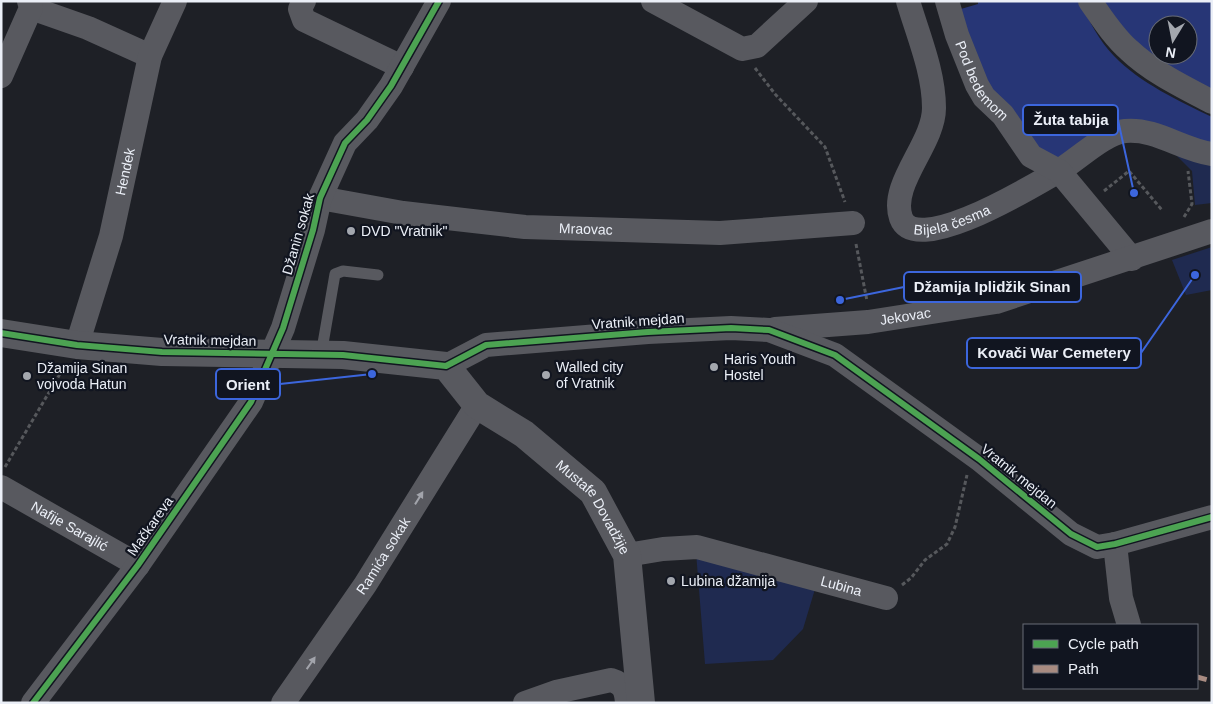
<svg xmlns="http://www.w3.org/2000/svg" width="1213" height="704" viewBox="0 0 1213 704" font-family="Helvetica,sans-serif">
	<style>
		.green { fill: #1f2a50 }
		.forest { fill: #273676; fill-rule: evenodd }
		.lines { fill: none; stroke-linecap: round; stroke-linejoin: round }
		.path { stroke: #56585c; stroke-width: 3; stroke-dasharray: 4 2.5; stroke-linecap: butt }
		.service { stroke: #58595f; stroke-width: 11 }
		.minor { stroke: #58595f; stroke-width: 24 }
		.tertiary { stroke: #58595f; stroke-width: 28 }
		.quiet { stroke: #a88b81; stroke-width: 5; stroke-dasharray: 10 5; stroke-linecap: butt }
		.cycleway-casing { stroke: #111520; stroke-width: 9 }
		.cycleway { stroke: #4ca352; stroke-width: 6 }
		.oneway { fill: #a2a4ab }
		.poi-dot { fill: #a3a7ae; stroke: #111520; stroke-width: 2 }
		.labels { text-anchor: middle; stroke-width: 4.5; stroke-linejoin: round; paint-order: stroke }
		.street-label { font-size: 14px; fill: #ebeff7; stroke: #111520 }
		.poi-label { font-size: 14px; fill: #ebeff7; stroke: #111520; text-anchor: start }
		.leader { fill: none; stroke: #3c66dd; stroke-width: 2 }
		.callout-dot { fill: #3c66dd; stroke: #111520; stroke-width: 2 }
		.callout { fill: #111520; stroke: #3c66dd; stroke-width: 2 }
		.callout-label { font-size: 15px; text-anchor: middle; font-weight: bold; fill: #ebeff7 }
	</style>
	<rect width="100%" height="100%" fill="#1e2026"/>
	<path class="green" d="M1168,147l44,16v40l-17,2 -3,-34z
		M1212,247v43l-26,5 -14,-35z
		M695,540l126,29 -18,60 -30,31 -68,4z"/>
	<path class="forest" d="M978,1h101c10,19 20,40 35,55 26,27 65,45 98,61v33l-68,-22 -85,38 -24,-14 -52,-66 -29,-75 24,-7z
		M1100,1h112v96l-55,-31zM1158,25h30v30h-30z"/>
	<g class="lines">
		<path class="path" d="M755,68l20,26 50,53 20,55
			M1104,191l25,-20 33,39
			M1184,217l8,-13 -4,-33
			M856,244l11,57
			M5,467l59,-100
			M902,585l9,-7 14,-18 22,-16 8,-17 12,-52"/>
		<path class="service" d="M321,355l14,-81 8,-3 35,4"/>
		<g class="minor">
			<path d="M304,1l-4,8 4,11 98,47"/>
			<path d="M653,1l89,48 15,-3 49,-45"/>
			<path id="s1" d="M908,1c10,34 26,71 26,107 0,36 -45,76 -33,110 15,40 133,-33 156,-46 18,-10 47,-39 68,-41 31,-3 57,19 87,23"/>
			<path id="s2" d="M947,1l10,34 20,50 7,12 19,18 28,41 28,15 73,88"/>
			<path d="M1090,1c12,17 23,35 39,49 23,22 55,37 83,52"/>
			<path d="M31,8l57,20 62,28"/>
			<path d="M1,76l30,-68 -2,-7"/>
			<path id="s3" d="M320,198l83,15 122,14 195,6 133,-10"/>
			<path id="s4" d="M775,329l93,-7 128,-20 216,-71"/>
			<path id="s5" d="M77,345l34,-109 39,-180 25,-55"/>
			<path d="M446,366l40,-21 162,-13 83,-4 38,2 66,25 144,104 92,75 26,13 18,-3 97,-27"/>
			<path id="s6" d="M1,487l137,78"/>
			<path d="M1115,544l6,54 8,27"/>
			<path id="s7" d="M627,555l36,-6 34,-2 189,51"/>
			<path d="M33,703l105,-138 113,-163 32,-74 30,-98 7,-32 25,-55 22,-23 24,-34 48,-85"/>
			<path id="s8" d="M283,703l82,-118 112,-180"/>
			<path d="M525,703l31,-11 55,-12c13,4 15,10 16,23"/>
		</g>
		<path class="tertiary" id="s9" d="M1,333l76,12 85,7 181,3 103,11 31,39 47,29 69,58 34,63 14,148"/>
		<path class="quiet" d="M1197,677l15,4"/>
		<defs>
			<path id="cycleway" d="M1,333l76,12 85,7 181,3 103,11 40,-21 162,-13 83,-4 38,2 66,25 144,104 92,75 26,13 18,-3 97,-27
				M33,703l105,-138 113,-163 32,-74 30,-98 7,-32 25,-55 22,-23 24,-34 48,-85"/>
		</defs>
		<use href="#cycleway" class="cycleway-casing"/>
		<use href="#cycleway" class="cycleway"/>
	</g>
	<defs><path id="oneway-solid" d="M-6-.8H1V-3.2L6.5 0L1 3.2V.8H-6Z" transform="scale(1.25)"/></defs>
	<g class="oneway">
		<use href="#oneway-solid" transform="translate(419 498) rotate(-58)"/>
		<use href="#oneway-solid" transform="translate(311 663) rotate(-55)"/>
	</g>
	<g class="poi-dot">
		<circle cx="351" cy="231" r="5"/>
		<circle cx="714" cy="367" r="5"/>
		<circle cx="546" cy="375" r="5"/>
		<circle cx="27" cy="376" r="5"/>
		<circle cx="671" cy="581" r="5"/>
	</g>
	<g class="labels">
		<g class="street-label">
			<text dy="5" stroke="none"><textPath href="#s2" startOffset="88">Pod bedemom</textPath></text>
			<text dy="5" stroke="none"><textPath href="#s5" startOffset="180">Hendek</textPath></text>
			<text dy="5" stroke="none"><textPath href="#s1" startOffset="285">Bijela česma</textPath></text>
			<text dy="5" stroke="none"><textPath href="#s3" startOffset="268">Mraovac</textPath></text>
			<text transform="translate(298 234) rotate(-74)" y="5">Džanin sokak</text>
			<text dy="5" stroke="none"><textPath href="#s4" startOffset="131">Jekovac</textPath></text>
			<text transform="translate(638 321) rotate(-4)" y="5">Vratnik mejdan</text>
			<text transform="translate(210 340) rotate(1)" y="5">Vratnik mejdan</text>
			<text transform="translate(1019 476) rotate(39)" y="5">Vratnik mejdan</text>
			<text dy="5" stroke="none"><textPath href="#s9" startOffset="654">Mustafe Dovadžije</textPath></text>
			<text dy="5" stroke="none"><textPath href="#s6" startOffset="79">Nafije Sarajlić</textPath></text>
			<text transform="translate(150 526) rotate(-55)" y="5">Mačkareva</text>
			<text dy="5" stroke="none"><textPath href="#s8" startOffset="178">Ramića sokak</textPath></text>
			<text dy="5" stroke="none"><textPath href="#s7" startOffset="220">Lubina</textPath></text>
		</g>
		<g class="poi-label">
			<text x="361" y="236">DVD "Vratnik"</text>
			<text x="724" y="364">Haris Youth<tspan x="724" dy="16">Hostel</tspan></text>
			<text x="556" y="372">Walled city<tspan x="556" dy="16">of Vratnik</tspan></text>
			<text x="37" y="373">Džamija Sinan<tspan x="37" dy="16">vojvoda Hatun</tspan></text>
			<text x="681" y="586">Lubina džamija</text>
		</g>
	</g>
	<path class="leader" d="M1134 193L1118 120M840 300L904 287M1195 275L1141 353M372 374L280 384"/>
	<g class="callout-dot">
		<circle cx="1134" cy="193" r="5"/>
		<circle cx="840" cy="300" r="5"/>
		<circle cx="1195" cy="275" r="5"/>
		<circle cx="372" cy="374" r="5"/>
	</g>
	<g class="callout">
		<rect x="1023" y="105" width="95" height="30" rx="5"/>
		<rect x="904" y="272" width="177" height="30" rx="5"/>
		<rect x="967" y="338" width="174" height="30" rx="5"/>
		<rect x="216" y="369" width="64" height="30" rx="5"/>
	</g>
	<g class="callout-label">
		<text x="1071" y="125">Žuta tabija</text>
		<text x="992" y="292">Džamija Iplidžik Sinan</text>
		<text x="1054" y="358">Kovači War Cemetery</text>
		<text x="248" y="390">Orient</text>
	</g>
	<rect width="1213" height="704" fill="none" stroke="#ebeff7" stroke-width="5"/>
	<rect x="1023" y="624" width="175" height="65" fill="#111520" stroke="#686c76"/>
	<rect x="1033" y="640" width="25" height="8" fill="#4ca352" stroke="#686c76"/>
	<text x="1068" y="649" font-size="15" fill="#ebeff7">Cycle path</text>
	<rect x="1033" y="665" width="25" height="8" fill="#a88b81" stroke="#686c76"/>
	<text x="1068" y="674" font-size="15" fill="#ebeff7">Path</text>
	<g transform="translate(1173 40) rotate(190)"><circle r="24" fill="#111520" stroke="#686c76"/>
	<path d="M0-4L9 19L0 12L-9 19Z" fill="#a3a7ae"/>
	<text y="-8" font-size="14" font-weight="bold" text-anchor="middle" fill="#ebeff7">N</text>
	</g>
</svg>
